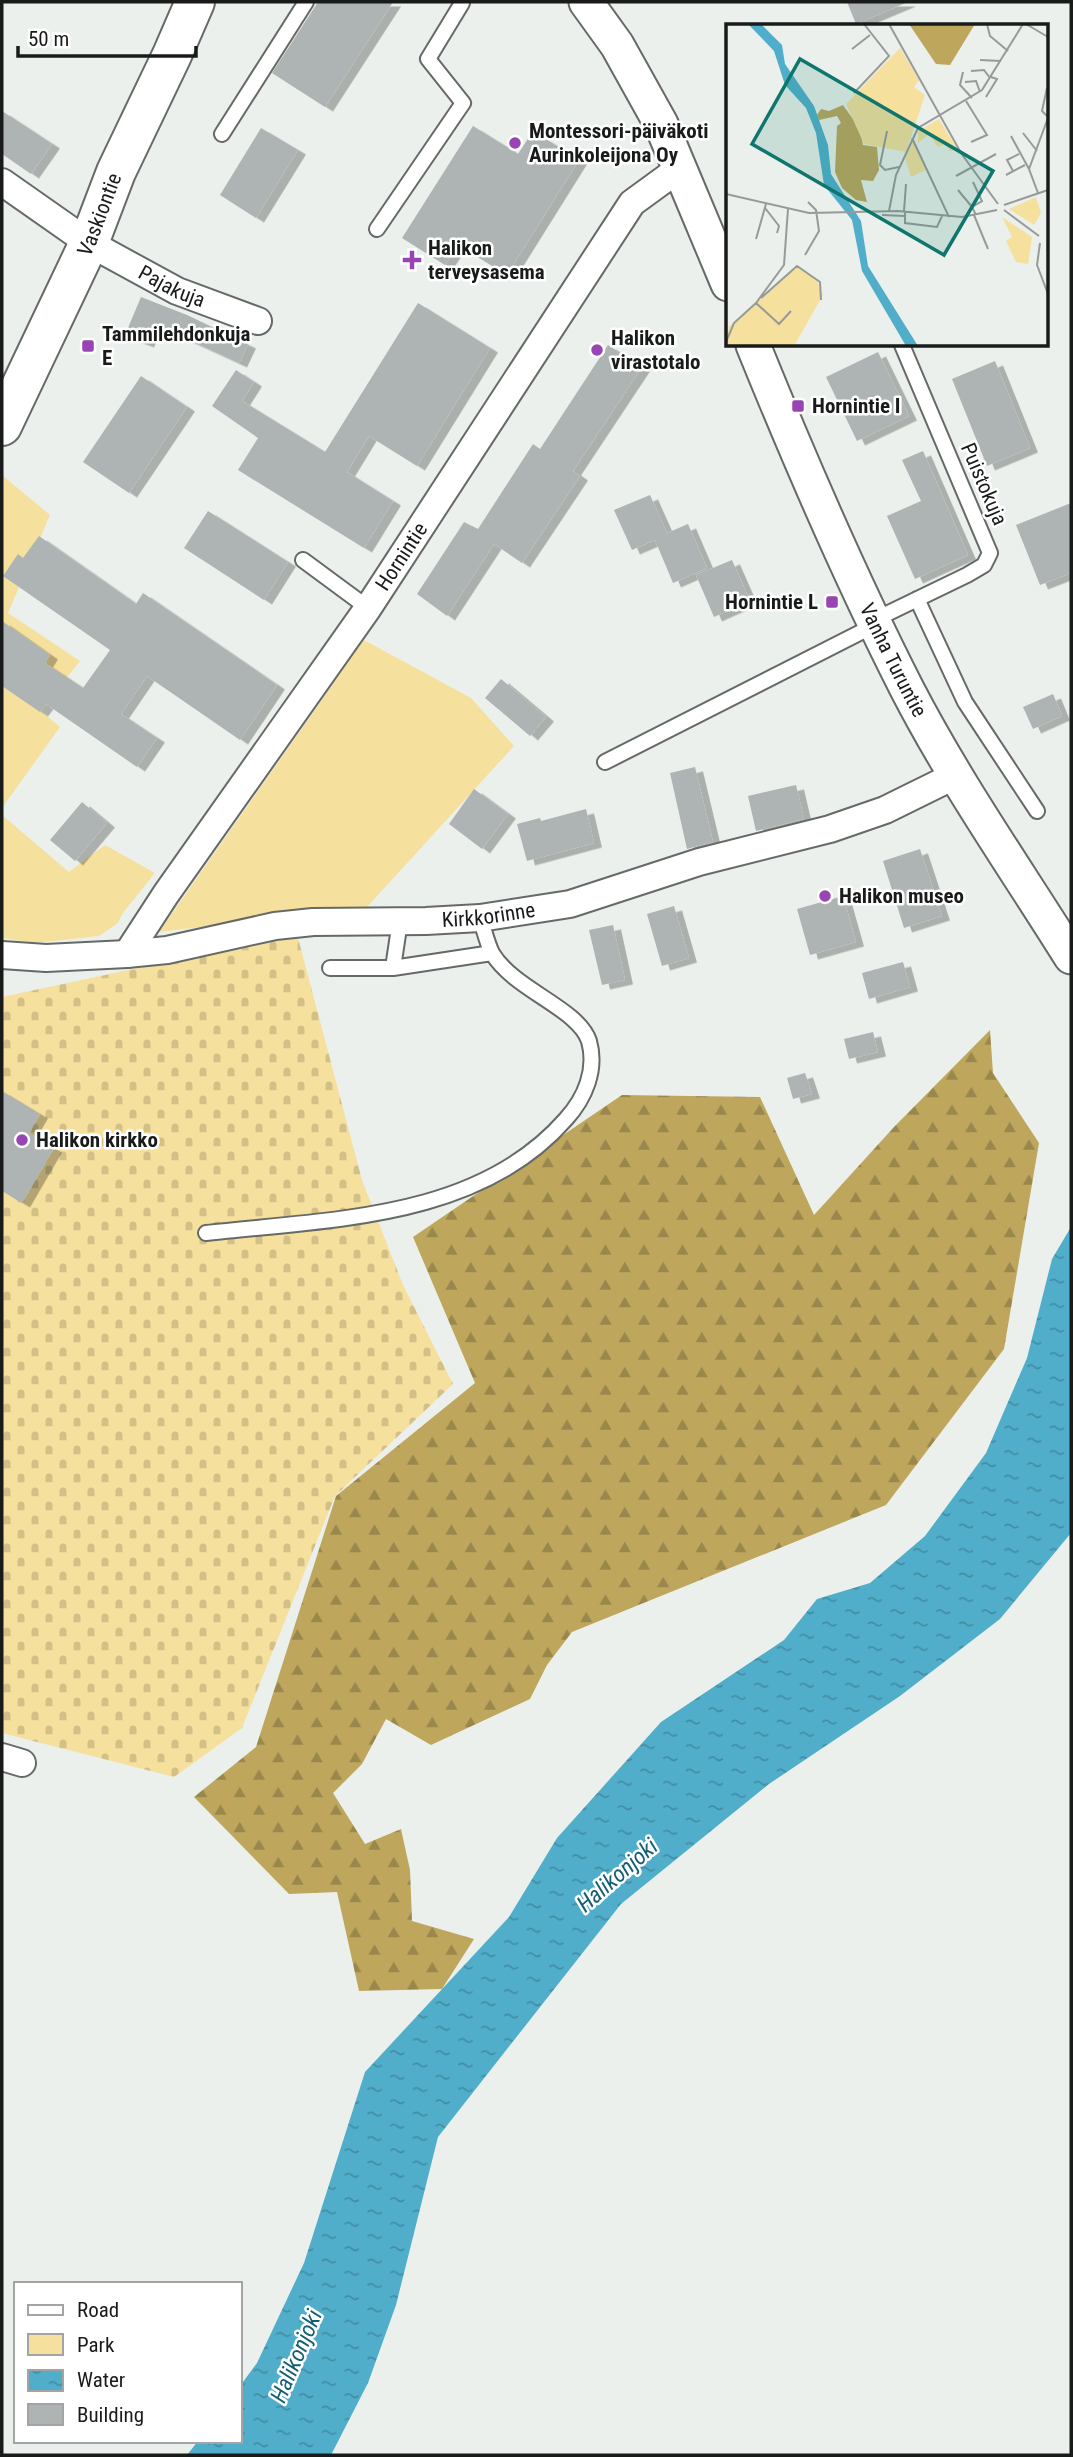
<svg xmlns="http://www.w3.org/2000/svg" width="1073" height="2457" viewBox="0 0 1073 2457" font-family="'Roboto Condensed',sans-serif">
	<style>
		.green { fill: #f6e09d }
		.forest { fill: url(#forest-firs) }
		.cemetery { fill: url(#cemetery-stones) }
		.water { fill: url(#water-ripples) }
		.building { fill: #adb4b3; filter: url(#shadow) }
		.lines { fill: none; stroke-linecap: round; stroke-linejoin: round }
		.service-casing { stroke: #666a67; stroke-width: 18 }
		.minor-casing { stroke: #666a67; stroke-width: 30 }
		.tertiary-casing { stroke: #666a67; stroke-width: 37 }
		.secondary-casing { stroke: #666a67; stroke-width: 42 }
		.service { stroke: #fff; stroke-width: 14 }
		.minor { stroke: #fff; stroke-width: 26 }
		.tertiary { stroke: #fff; stroke-width: 33 }
		.secondary { stroke: #fff; stroke-width: 38 }
		.poi-dot { fill: #9844b2; stroke: #fff; stroke-width: 2.5 }
		.labels { text-anchor: middle; stroke-width: 5; stroke-linejoin: round; paint-order: stroke }
		.poi-label { font-size: 21px; font-weight: bold; fill: #191b1a; stroke: #fff; text-anchor: start }
		.street-label { font-size: 21px; fill: #191b1a; stroke: #fff }
		.water-label { font-size: 23px; font-style: italic; fill: #125e73; stroke: #fff }
		.inset-road { fill: none; stroke: #979b98; stroke-width: 2 }
		.view { fill: #0f766e; fill-opacity: 0.15; stroke: #0f766e; stroke-width: 3.5 }
		.inset-edge { fill: none; stroke: #191b1a; stroke-width: 3.5 }
	</style>
	<defs>
		<pattern id="forest-firs" width="22" height="20" patternUnits="userSpaceOnUse" patternTransform="scale(1.75)"><rect width="22" height="20" fill="#bea75d"/><path d="M5 1l3.5 6h-7zM16 11l3.5 6h-7z" fill="#9a874c"/></pattern>
		<pattern id="cemetery-stones" width="16" height="16" patternUnits="userSpaceOnUse" patternTransform="scale(1.75)"><rect width="16" height="16" fill="#f6e09d"/><path d="M2 7V4a2 2 0 0 1 4 0v3zM10 15v-3a2 2 0 0 1 4 0v3z" fill="#d2c087"/></pattern>
		<pattern id="water-ripples" width="26" height="14" patternUnits="userSpaceOnUse" patternTransform="scale(1.75)"><rect width="26" height="14" fill="#51aecb"/><path d="M2 4q2-2 4 0t4 0M15 11q2-2 4 0t4 0" fill="none" stroke="#428da4"/></pattern>
		<filter id="shadow"><feDropShadow dx="8" dy="4.5" stdDeviation="0" flood-color="#0004"/></filter>
	</defs>
	<rect width="100%" height="100%" fill="#ebf0ec"/>
	<path class="green" d="M2,475l48,40 -42,98 72,48 -39,50 19,16 -58,81z
		M364,640l107,58 43,48 -147,161 -208,25z
		M2,815l67,57 36,-27 50,28 -33,41 -4,9 -19,13 -64,7 -33,-5z"/>
	<path class="forest" d="M990,1030l3,43 46,70 -35,206 -118,156 -314,127 -25,33 -17,34 -99,46 -45,-26 -24,45 -29,29 32,51 36,-15 9,41 2,51 62,18 -32,50 -83,2 -22,-99 -48,2 -95,-97 62,-50 80,-251 139,-113 -62,-146 209,-142 138,2 54,118 80,-88z"/>
	<path class="cemetery" d="M297,934l65,246 41,105 50,99 -118,112 -93,232 -68,49 -172,-44v-736z"/>
	<path class="water" d="M1071,1227v306l-71,86 -100,77 -131,88 -148,120 -183,233 -42,168 -28,78 -37,72h-144l11,-14h42v-55l17,-23 47,-100 61,-191 144,-155 48,-79 104,-116 123,-82 33,-41 53,-16 55,-47 61,-83 41,-95 25,-99z"/>
	<path class="building" d="M318,2h75l-68,105 -53,-34z
		M847,2h61l-52,22z
		M2,111l50,33 -21,30 -29,-20z
		M473,126l45,28 15,-23 46,29 -72,115 -49,-30 -13,20 -43,-27z
		M261,128l37,22 -42,68 -36,-23z
		M141,297l46,18 61,29 -9,19 -85,-39 -8,19 -21,-8z
		M418,303l72,45 -73,118 -48,-30 -22,36 46,29 -29,47 -126,-78 20,-32 -46,-32 24,-36 18,12 -12,19 83,51z
		M608,345l34,22 -69,104 7,5 -58,87 -28,-19 -47,72 -30,-22 47,-72 14,7 55,-85 7,5z
		M878,352l31,64 -52,25 -31,-64z
		M995,361l35,87 -43,18 -35,-87z
		M141,376l46,31 -58,86 -46,-31z
		M923,451l45,104 -53,24 -28,-63 34,-15 -19,-41z
		M650,495l17,38 21,-9 19,44 -34,15 -18,-43 -23,10 -18,-40z
		M1071,503v70l-31,12 -24,-60z
		M208,511l80,51 -24,38 -80,-52z
		M39,536l97,68 7,-11 134,92 -37,55 -93,-64 -26,38 36,24 -20,29 -91,-63 -6,8 -38,-26v-65l48,34 -5,8 38,25 27,-38 -107,-74 15,-22 5,4z
		M732,560l18,41 -36,16 -18,-42z
		M501,679l45,38 -16,19 -45,-38z
		M1053,694l9,22 -29,13 -10,-22z
		M695,767l18,75 -26,7 -17,-76z
		M796,785l8,34 -48,12 -8,-35z
		M474,789l34,25 -26,35 -33,-25z
		M82,802l25,21 -32,38 -25,-21z
		M586,809l8,34 -67,18 -10,-37 23,-6 1,3z
		M920,849l22,67 -38,12 -21,-67z
		M843,896l13,46 -46,13 -13,-46z
		M674,906l15,52 -27,8 -15,-52z
		M613,925l12,55 -23,5 -13,-55z
		M903,962l7,25 -41,12 -7,-26z
		M873,1032l5,20 -29,7 -5,-20z
		M805,1073l7,21 -19,5 -6,-21z
		M2,1091l38,23 -11,19 25,15 -32,55 -20,-12z"/>
	<g class="lines">
		<defs>
			<path id="service" d="M222,134l84,-132
				M377,229l86,-126 -35,-44 34,-56
				M303,560l65,48
				M917,599l48,103 72,109
				M874,620l93,-45 17,-10 6,-12 -88,-208
				M605,762l270,-137
				M330,968h63l99,-15
				M393,968l7,-47
				M206,1233c123,-14 272,-13 360,-114 19,-21 31,-49 23,-78 -11,-33 -75,-51 -97,-88 -5,-10 -8,-24 -12,-35"/>
			<g id="minor">
				<path id="s1" d="M2,182l87,61 88,48 81,30"/>
				<path id="s2" d="M127,954l39,-60 202,-286 264,-405 48,-35"/>
				<path id="s3" d="M2,955l44,3 81,-4 40,-4 108,-24 38,-4 113,-1 54,-3 90,-14 129,-42 131,-33 55,-19 71,-35"/>
				<path d="M2,1757l20,6"/>
			</g>
			<g id="tertiary">
				<path d="M586,2l31,43 44,79 67,160"/>
				<path id="s4" d="M753,345c47,116 97,232 154,344 48,93 109,180 164,268"/>
			</g>
			<g id="secondary">
				<path id="s5" d="M2,426l87,-183 27,-71 56,-117 23,-53"/>
			</g>
		</defs>
		<use href="#service" class="service-casing"/>
		<use href="#minor" class="minor-casing"/>
		<use href="#tertiary" class="tertiary-casing"/>
		<use href="#secondary" class="secondary-casing"/>
		<use href="#service" class="service"/>
		<use href="#minor" class="minor"/>
		<use href="#tertiary" class="tertiary"/>
		<use href="#secondary" class="secondary"/>
	</g>
	<g class="poi-dot">
		<circle cx="515" cy="143" r="7"/>
		<path d="M408.5 249.5h7v7h7v7h-7v7h-7v-7h-7v-7h7z"/>
		<rect x="81" y="339" width="14" height="14" rx="3.5"/>
		<circle cx="597" cy="350" r="7"/>
		<rect x="791" y="399" width="14" height="14" rx="3.5"/>
		<rect x="825" y="595" width="14" height="14" rx="3.5"/>
		<circle cx="825" cy="896" r="7"/>
		<circle cx="22" cy="1140" r="7"/>
	</g>
	<g class="labels">
		<g class="poi-label">
			<text x="529" y="138">Montessori-päiväkoti<tspan x="529" dy="24">Aurinkoleijona Oy</tspan></text>
			<text x="428" y="255">Halikon<tspan x="428" dy="24">terveysasema</tspan></text>
			<text x="102" y="341">Tammilehdonkuja<tspan x="102" dy="24">E</tspan></text>
			<text x="611" y="345">Halikon<tspan x="611" dy="24">virastotalo</tspan></text>
			<text x="812" y="413">Hornintie I</text>
			<text x="818" y="609" text-anchor="end">Hornintie L</text>
			<text x="839" y="903">Halikon museo</text>
			<text x="36" y="1147">Halikon kirkko</text>
		</g>
		<g class="street-label">
			<text dy="7" stroke="none"><textPath href="#s5" startOffset="233">Vaskiontie</textPath></text>
			<text dy="7" stroke="none"><textPath href="#s1" startOffset="200">Pajakuja</textPath></text>
			<text transform="translate(984 484) rotate(67)" y="7">Puistokuja</text>
			<text dy="7" stroke="none"><textPath href="#s2" startOffset="483">Hornintie</textPath></text>
			<text dy="7" stroke="none"><textPath href="#s4" startOffset="345">Vanha Turuntie</textPath></text>
			<text dy="7" stroke="none"><textPath href="#s3" startOffset="490">Kirkkorinne</textPath></text>
		</g>
		<g class="water-label">
			<text transform="translate(617 1875) rotate(-41)" y="8">Halikonjoki</text>
			<text transform="translate(296 2356) rotate(-67)" y="8">Halikonjoki</text>
		</g>
	</g>
	<g transform="translate(726 24)">
		<rect width="322" height="322" fill="#ebf0ec"/>
		<path d="M213,95l18,30 -7,2 -5,-7 -7,3 -9,-13 -11,9v-12zM187,117l13,29 -15,7 -6,-19zM310,173l5,16 -7,12 -25,-16zM276,193l30,20 -4,27 -12,-2 -10,-21 6,-4zM71,243l20,13 6,15 -29,51h-68l3,-20z" fill="#f6e09d"/>
		<path d="M183,0h66l-25,41 -14,-1zM117,81l17,24 3,16 14,2 2,23 -6,11 -12,-1 6,22 -11,-2 -14,-12 -7,-16 2,-46 4,-3 -4,-7 -18,4 -2,-5 4,-6 8,2z" fill="#bea75d"/>
		<path d="M174,24l19,32 -5,7 11,8 -19,57 -42,-8 -18,-40z" fill="#f6e09d"/>
		<path d="M22,0h13l21,21 3,19 29,42 14,39 3,29 30,47 7,45 50,80h-12l-44,-75 -10,-51 -28,-35 -8,-52 -10,-25 -21,-23 -11,-34z" fill="#51aecb"/>
		<path class="inset-road" d="M163,0l72,129 37,51M261,0l3,12 18,15M300,0l22,13M126,25l18,-14M254,36l21,1M245,47l13,-1 6,8M237,48l-3,13 12,13M239,58l11,-1 4,11M321,64l-5,23 6,6M128,69l35,-37 -25,-32M260,73l11,-18 -6,-2M240,77l21,34 -16,7M161,107l-7,34 5,5 14,-3M297,109l14,18M285,112l18,33M186,114l37,79M287,147l-6,-11 12,-6M280,151l19,-10M230,152l40,-22M247,158l9,19 -10,6 4,8M232,166l14,17M312,169l-9,-24 19,-51M0,170l83,19 89,-2 64,6 35,-7M278,181l44,-15M39,184l14,18 -2,7M278,186l35,26M163,187l7,-36 22,-47 64,-38 41,-66M178,187l2,-27M179,187v12l32,4 5,-11M156,191l23,1M248,191l14,34M30,215l10,-35M314,219l-3,22 11,29M79,231l14,-24 -3,-21 -8,-8M35,274l36,-32 23,16 1,18M30,279l23,21 12,-13M0,318l8,-19 22,-20 28,-38 4,-56"/>
		<path class="view" d="M74,35l193,112 -49,84 -192,-111z"/>
		<rect width="322" height="322" class="inset-edge"/>
	</g>
	<rect width="1073" height="2457" fill="none" stroke="#191b1a" stroke-width="7"/>
	<rect x="14" y="2282" width="228" height="161" fill="#ffffff" stroke="#a3a4a3" stroke-width="2"/>
	<rect x="28" y="2305" width="35" height="10" fill="#ffffff" stroke="#a3a4a3" stroke-width="2"/>
	<text x="77" y="2317" font-size="21" fill="#191b1a">Road</text>
	<rect x="28" y="2334" width="35" height="21" fill="#f6e09d" stroke="#a3a4a3" stroke-width="2"/>
	<text x="77" y="2352" font-size="21" fill="#191b1a">Park</text>
	<rect x="28" y="2370" width="35" height="21" fill="url(#water-ripples)" stroke="#a3a4a3" stroke-width="2"/>
	<text x="77" y="2387" font-size="21" fill="#191b1a">Water</text>
	<rect x="28" y="2404" width="35" height="21" fill="#adb4b3" stroke="#a3a4a3" stroke-width="2"/>
	<text x="77" y="2422" font-size="21" fill="#191b1a">Building</text>
	<path d="M18 46v10h178v-10" fill="none" stroke="#191b1a" stroke-width="3.5"/>
	<text x="28" y="46" font-size="21" fill="#191b1a" stroke="#ffffff" stroke-width="5" paint-order="stroke">50 m</text>
</svg>
